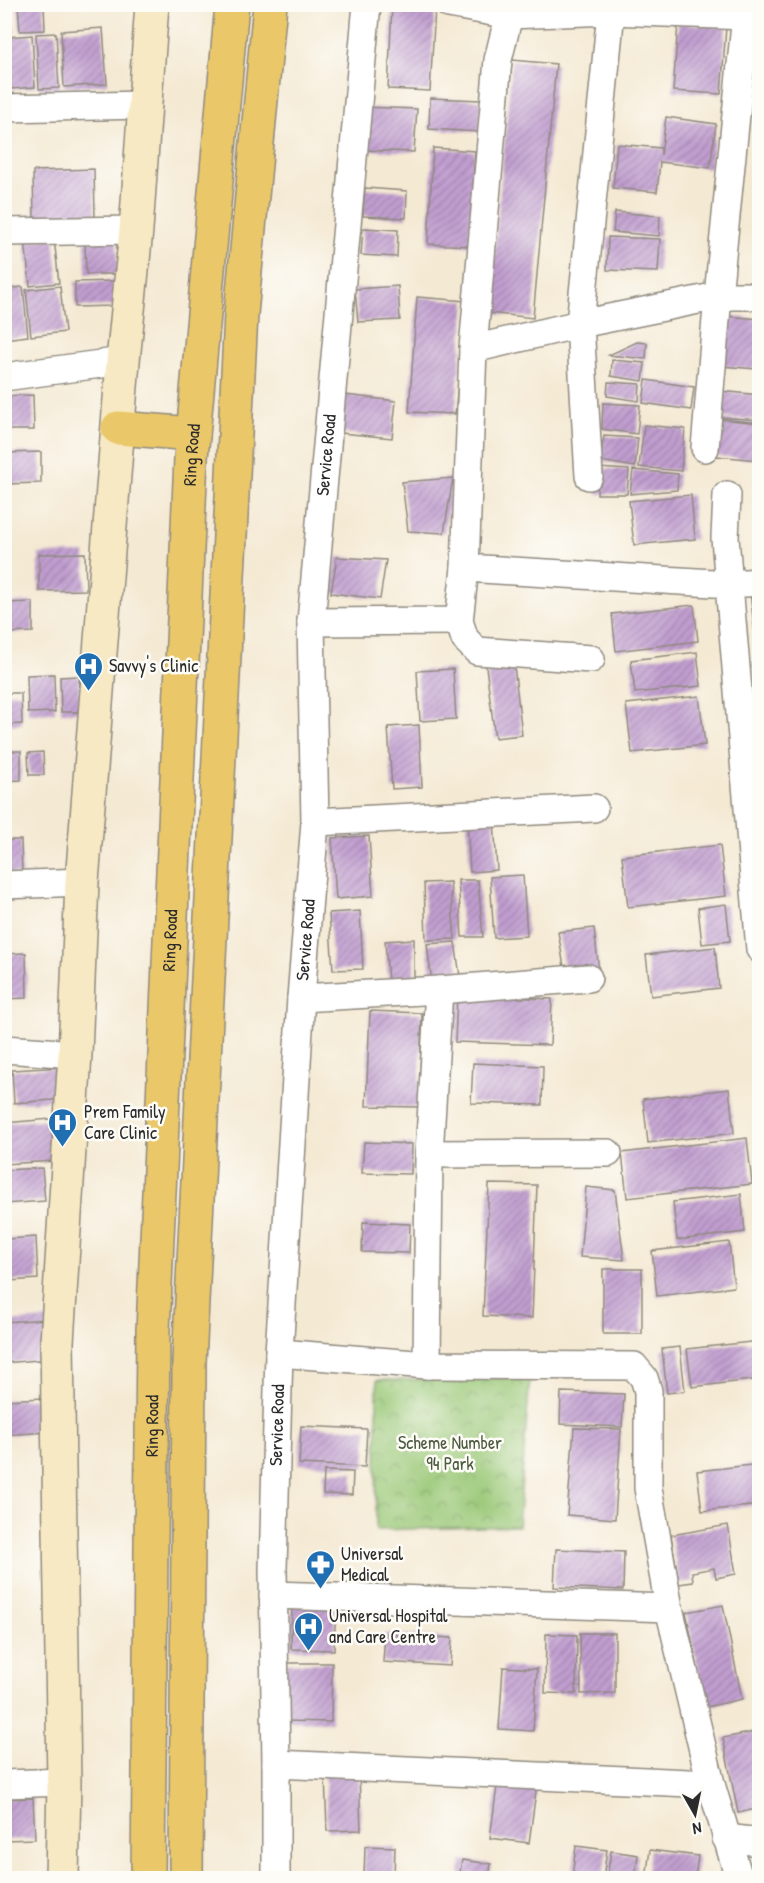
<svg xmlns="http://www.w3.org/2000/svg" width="764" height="1883" viewBox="0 0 764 1883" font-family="'Patrick Hand',sans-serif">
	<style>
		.park { fill: url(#park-crowns); stroke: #627950; stroke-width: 1.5 }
		.building { fill: url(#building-hatch) }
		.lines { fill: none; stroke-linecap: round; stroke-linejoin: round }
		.street-casing { stroke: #908a7f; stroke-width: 30 }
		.secondary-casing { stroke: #908a7f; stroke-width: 36 }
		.primary-casing { stroke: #908a7f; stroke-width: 36 }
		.street { stroke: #fff; stroke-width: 27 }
		.secondary { stroke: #f7e9c3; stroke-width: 33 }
		.primary { stroke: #eac769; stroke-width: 33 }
		.labels { text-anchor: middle; stroke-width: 5; stroke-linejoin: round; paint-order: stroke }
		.street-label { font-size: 18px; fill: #2b2b2b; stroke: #fdfcf7 }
		.poi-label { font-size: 18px; fill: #2b2b2b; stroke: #fdfcf7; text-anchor: start }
		.park-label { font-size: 18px; fill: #4c5a41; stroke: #fdfcf7 }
	</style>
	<defs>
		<pattern id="park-crowns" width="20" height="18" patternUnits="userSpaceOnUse" patternTransform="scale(1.5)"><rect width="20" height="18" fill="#98c775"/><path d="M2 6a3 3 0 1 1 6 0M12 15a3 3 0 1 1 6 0" fill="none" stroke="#7ca260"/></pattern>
		<pattern id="building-hatch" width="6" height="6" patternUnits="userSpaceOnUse" patternTransform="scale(1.5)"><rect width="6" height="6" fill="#c19ed0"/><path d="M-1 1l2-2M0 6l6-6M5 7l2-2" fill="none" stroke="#9d81a9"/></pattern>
	</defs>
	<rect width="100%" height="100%" fill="#fdfcf7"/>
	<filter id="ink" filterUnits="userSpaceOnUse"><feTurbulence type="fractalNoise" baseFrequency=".0167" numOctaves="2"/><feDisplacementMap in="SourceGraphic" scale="12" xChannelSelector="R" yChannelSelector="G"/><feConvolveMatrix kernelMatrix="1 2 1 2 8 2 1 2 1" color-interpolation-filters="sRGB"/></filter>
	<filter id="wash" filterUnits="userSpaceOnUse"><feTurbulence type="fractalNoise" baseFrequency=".008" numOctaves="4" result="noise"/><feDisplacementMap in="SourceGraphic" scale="24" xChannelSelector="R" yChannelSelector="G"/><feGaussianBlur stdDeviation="1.35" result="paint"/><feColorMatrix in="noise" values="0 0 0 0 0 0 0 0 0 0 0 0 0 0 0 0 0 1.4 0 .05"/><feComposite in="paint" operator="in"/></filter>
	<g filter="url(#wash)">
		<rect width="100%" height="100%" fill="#f4e9d3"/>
		<path class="park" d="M530,1378l-12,148 -142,4 1,-150z"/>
		<g id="blocks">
			<path class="building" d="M4,4h6l1,28h-7z
				M18,4h26l1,26 -25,1z
				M392,6l43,2 -5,83 -42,-2z
				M678,23l48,4 -5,67 -48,-3z
				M755,23h5v39l-8,-1z
				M103,28l4,56 -43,3 -3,-56z
				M56,33l3,55 -20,1 -3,-55z
				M32,35l3,52 -24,2 -3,-52z
				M512,60l44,4 -23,254 -44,-5z
				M430,98l51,2 -1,32 -51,-3z
				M363,107l54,2 -3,43 -53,-2z
				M666,117l50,7 -6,44 -50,-6 -3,30 -44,-4 4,-44 44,4v7z
				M4,146h2l2,22h-4z
				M433,148l42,3 -5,95 -42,-2z
				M94,169l1,48 -61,2 -1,-48z
				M365,188l42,3 -1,27 -43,-2z
				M615,212l45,4 -1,20 -46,-4z
				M363,228l35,2 -1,27 -36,-2z
				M608,237l52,2 -2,33 -51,-2z
				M54,238l5,45 -29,3 -5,-45z
				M117,240l1,34h-32l-1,-33z
				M114,281v25l-39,1v-25z
				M60,286l5,46 -34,4 -5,-46z
				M398,286l2,34 -42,2 -3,-33z
				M23,287l5,49 -24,3v-50z
				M417,297l49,4 -11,113 -46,-2z
				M725,316l35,3 -3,50 -36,-3z
				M637,342l10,1 -1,16 -37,-4z
				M612,360l33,3 -2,18 -32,-5z
				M646,380l48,7 -3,23 -48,-7z
				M608,382l32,2 -1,17 -32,-5z
				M720,391l40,4v25l-42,-3z
				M33,395l1,35h-30v-34z
				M345,395l51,6 -4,37 -51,-5z
				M603,403l37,2 -3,29 -35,-5z
				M720,419l40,4 -2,37 -42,-4z
				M644,425l41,4 -4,42 -42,-4z
				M604,436l34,2 -3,29 -35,-6z
				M41,452v31l-37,1v-31z
				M598,468l31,2 -2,24h-30z
				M633,470l45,4 -1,16 -47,4z
				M453,478l-9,55 -36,-2 -6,-49z
				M760,480v30h-2l-3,-29z
				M691,495l4,44 -61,6 -5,-44z
				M85,553l1,37 -47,1v-37z
				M337,557l49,3 -6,39 -49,-6z
				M760,592v40l-5,1 -5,-40z
				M33,602v30l-29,1v-30z
				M694,605l4,36 -82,10 -4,-37z
				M697,652l4,34 -66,7 -4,-33z
				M513,656l9,79 -27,3 -10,-79z
				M453,669l3,50 -36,2 -3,-50z
				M54,674l1,38 -27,1 -1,-38z
				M79,676l1,36h-19l-1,-35z
				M4,693h17l1,31 -18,1z
				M699,696l6,49 -73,8 -6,-49z
				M419,725l3,62 -30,2 -4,-62z
				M4,751h17v29l-17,1z
				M43,752l1,23h-15l-1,-22z
				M494,819l3,51 -27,2 -3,-51z
				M369,836l4,60 -37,3 -4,-61z
				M4,840h17l1,34h-18z
				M720,845l6,51 -98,11 -6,-51z
				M523,875l4,61 -33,2 -4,-61z
				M458,880h20l5,57h-21z
				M450,882l5,57 -29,1 -2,-57z
				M726,904l4,37 -28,3 -4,-36z
				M360,911l3,58 -30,1 -4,-57z
				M594,928l5,43 -34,2 -7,-41z
				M414,939v42l-26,1 -3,-41z
				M455,942l6,41h-29l-5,-39z
				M715,947l4,41 -68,8 -5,-41z
				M26,953l1,45 -23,1v-45z
				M457,995l95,4 -2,46 -95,-3z
				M370,1011l52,2 -3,94 -53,-1z
				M473,1063l70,3 -1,39 -71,-2z
				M64,1067l2,32 -52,4 -2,-33z
				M729,1089l5,44 -86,10 -5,-44z
				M51,1119l3,42 -50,3v-41z
				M747,1138l5,46 -125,14 -5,-45z
				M364,1142l48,2 -1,30 -49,-1z
				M42,1168l3,33 -41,3v-34z
				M489,1184l48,1 -5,133 -49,-2z
				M586,1187l29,3 9,70 -44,-3z
				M741,1194l4,38 -68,8 -4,-38z
				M363,1222l47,2 -1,29 -47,-1z
				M36,1237l2,42 -29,2 -2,-42z
				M729,1242l5,45 -77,9 -5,-45z
				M603,1269h39v65h-39z
				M48,1319l2,40 -46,4v-41z
				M760,1341v38l-68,8 -5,-38z
				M680,1347l5,44 -18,2 -5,-44z
				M561,1392l63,2 -2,33 -62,-3z
				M44,1398l3,34 -43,3v-35z
				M301,1426l66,3 -2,38 -66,-3z
				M574,1428l47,1 -6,90 -48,-4z
				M760,1464v41l-58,6 -5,-40z
				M324,1471l29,1 -1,23 -29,-1z
				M728,1525l8,49 -20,4 -2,-10 -22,4 1,10 -14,2 -8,-49z
				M556,1549l68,3 -1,38 -69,-3z
				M292,1601l44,1 -2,48 -43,-1z
				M723,1605l19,94 -36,8 -20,-95z
				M580,1633h35v60l-34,1z
				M385,1634l67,4 -2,28 -67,-4z
				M546,1634l31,1 -1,59 -31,-1z
				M286,1663h46l-1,59 -46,-1z
				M503,1667l34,2 -4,62 -34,-2z
				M760,1731v77l-22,5 -15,-75z
				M359,1773l2,57 -34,1 -2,-56z
				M498,1779l39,5 -8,59 -39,-5z
				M33,1798l2,41 -31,1v-41z
				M365,1846l30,1 -1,31h-30z
				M576,1846l31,4 -4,28h-31z
				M650,1850l48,6 -3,22h-49z
				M611,1851l27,4 -3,23h-28z
				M462,1860l29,4 -2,14h-30z"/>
		</g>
	</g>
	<g filter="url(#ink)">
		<use href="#blocks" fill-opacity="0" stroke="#908a7f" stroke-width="1.5"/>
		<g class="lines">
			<defs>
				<g id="street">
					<path d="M449,4l60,11 102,-4 135,5"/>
					<path d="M4,108l140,-3"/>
					<path d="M4,232l132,-2"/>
					<path d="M473,349l25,-289 11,-45"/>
					<path d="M4,377l119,-16"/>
					<path d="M705,448l13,-152h42"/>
					<path d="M589,476l-9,-152 31,-313"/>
					<path d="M727,495l-2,43 35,411"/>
					<path d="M465,568l265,16 30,-2"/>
					<path d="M459,621l6,18 12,12 114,8"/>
					<path d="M311,622l148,-1 6,-53 8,-219 107,-25 138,-28 29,-292"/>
					<path d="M315,822l279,-14"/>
					<path d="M4,885l78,-3"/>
					<path d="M439,990l149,-12"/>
					<path d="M301,998l138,-8 -10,164 -2,211"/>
					<path d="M4,1049l71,5"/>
					<path d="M429,1154l179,-1"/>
					<path d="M279,1353l148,12 207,1 10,12 4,13v97l21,120"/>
					<path d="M273,1595l396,13 42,176 28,94"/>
					<path d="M276,1764l435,20"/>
					<path d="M4,1784l60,-2"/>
					<path d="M726,1838l34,4"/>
					<path id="s1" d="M276,1878v-114l-3,-195 6,-216 22,-355 14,-176 -4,-200 56,-618"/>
				</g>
				<path id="secondary" d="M62,1878l2,-96 -7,-440 18,-288 7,-172 41,-521 13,-131 16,-226"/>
				<g id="primary">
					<path d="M118,428l75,6"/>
					<path id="s2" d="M148,1878l5,-547 38,-873 41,-454"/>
					<path d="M186,1878l3,-516 52,-1048 29,-310"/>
				</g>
			</defs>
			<use href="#street" class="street-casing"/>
			<use href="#secondary" class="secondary-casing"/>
			<use href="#primary" class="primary-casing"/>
			<use href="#street" class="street"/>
			<use href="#secondary" class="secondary"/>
			<use href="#primary" class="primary"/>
		</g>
	</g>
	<defs>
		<symbol id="hospital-pin" viewBox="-11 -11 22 30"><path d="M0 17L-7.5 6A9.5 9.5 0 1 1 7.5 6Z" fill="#1f6fb2" stroke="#fdfcf7"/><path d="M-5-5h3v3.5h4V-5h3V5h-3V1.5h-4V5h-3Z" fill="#fff"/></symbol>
		<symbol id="pharmacy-pin" viewBox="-11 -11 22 30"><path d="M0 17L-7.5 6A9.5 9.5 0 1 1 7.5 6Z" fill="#1f6fb2" stroke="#fdfcf7"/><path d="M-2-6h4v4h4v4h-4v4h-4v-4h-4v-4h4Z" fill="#fff"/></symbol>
	</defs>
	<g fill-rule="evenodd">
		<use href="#hospital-pin" x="72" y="650" width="33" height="45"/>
		<use href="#hospital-pin" x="46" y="1106" width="33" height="45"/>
		<use href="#pharmacy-pin" x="304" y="1548" width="33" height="45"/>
		<use href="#hospital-pin" x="292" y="1610" width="33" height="45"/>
	</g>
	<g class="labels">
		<g class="street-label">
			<text dy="6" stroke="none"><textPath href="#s2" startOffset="1424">Ring Road</textPath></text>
			<text dy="6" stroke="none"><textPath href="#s1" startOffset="1425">Service Road</textPath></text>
			<text dy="6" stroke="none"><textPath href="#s2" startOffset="938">Ring Road</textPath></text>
			<text dy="6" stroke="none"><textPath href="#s1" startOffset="939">Service Road</textPath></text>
			<text dy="6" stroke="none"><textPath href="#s2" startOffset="452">Ring Road</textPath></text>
			<text dy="6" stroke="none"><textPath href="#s1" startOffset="453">Service Road</textPath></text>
		</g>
		<g class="poi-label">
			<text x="109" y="672">Savvy's Clinic</text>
			<text x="84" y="1118">Prem Family<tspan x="84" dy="21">Care Clinic</tspan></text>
			<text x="341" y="1560">Universal<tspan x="341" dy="21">Medical</tspan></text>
			<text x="329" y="1622">Universal Hospital<tspan x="329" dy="21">and Care Centre</tspan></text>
		</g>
		<g class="park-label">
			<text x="450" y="1449">Scheme Number<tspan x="450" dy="21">94 Park</tspan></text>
		</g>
	</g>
	<rect width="764" height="1883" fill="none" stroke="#fdfcf7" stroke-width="24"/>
	<g transform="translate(695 1814) rotate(171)" stroke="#fdfcf7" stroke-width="4.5" paint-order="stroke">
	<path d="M0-4.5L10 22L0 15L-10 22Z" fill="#2b2b2b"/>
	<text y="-9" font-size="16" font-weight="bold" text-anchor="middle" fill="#2b2b2b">N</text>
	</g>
</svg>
